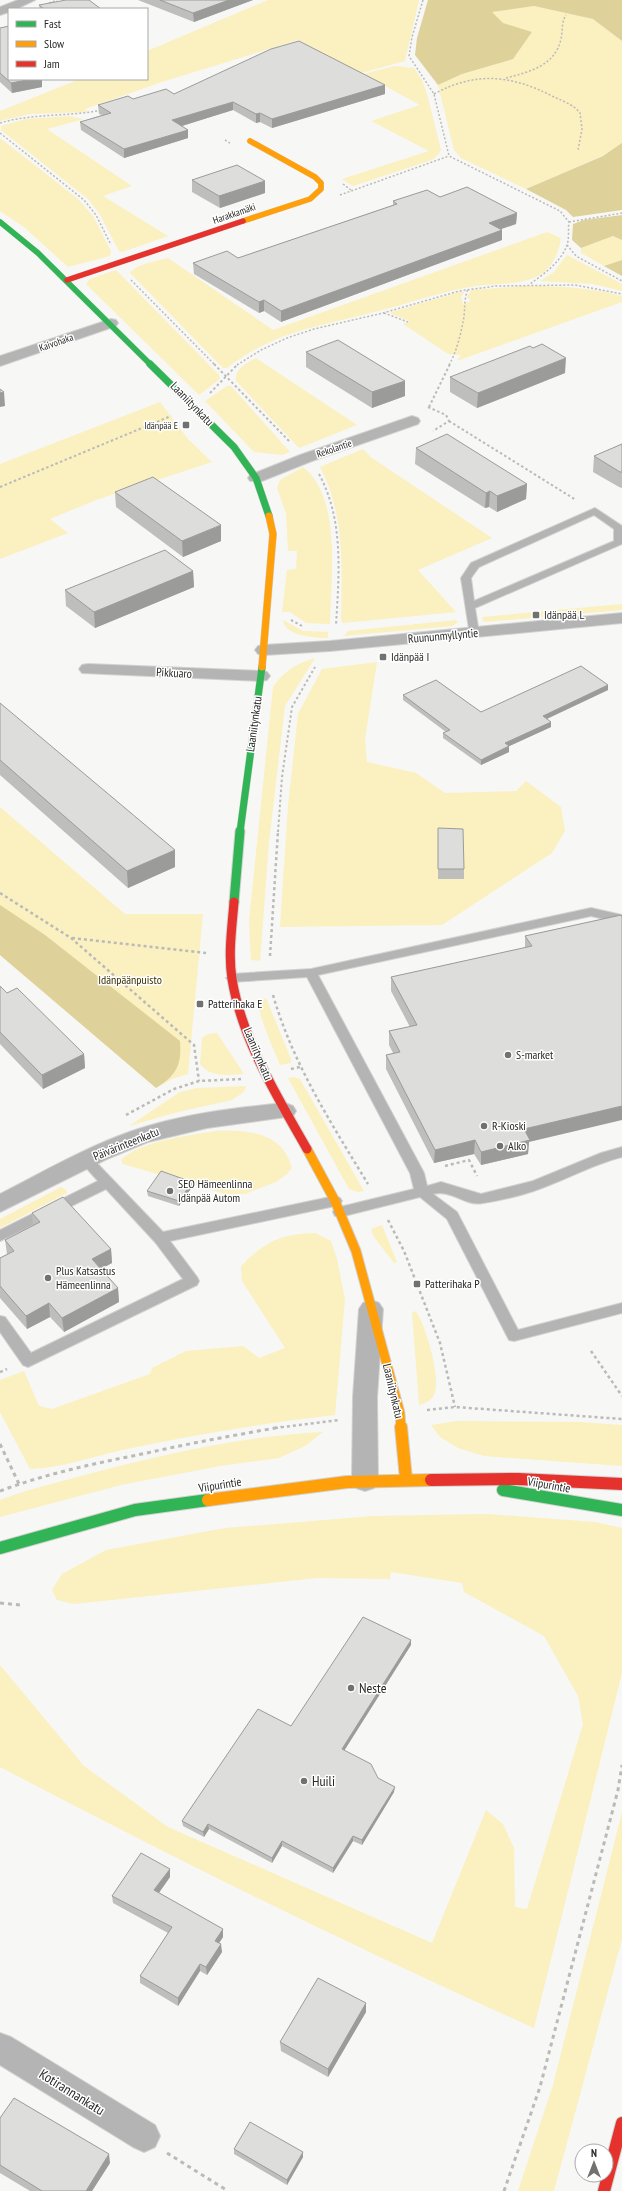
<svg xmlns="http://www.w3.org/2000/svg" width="622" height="2191" viewBox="0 0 622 2191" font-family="'PT Sans Narrow',sans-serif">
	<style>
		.green { fill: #fbf0bf }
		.forest { fill: #ded19a }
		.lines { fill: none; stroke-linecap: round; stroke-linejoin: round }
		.lane-casing { stroke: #d2d2d0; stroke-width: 2 }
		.street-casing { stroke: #d2d2d0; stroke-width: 2 }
		.fast-far3-casing { stroke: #d2d2d0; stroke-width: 6 }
		.fast-far2-casing { stroke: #d2d2d0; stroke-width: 8 }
		.fast-far1-casing { stroke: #d2d2d0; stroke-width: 11 }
		.fast-casing { stroke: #d2d2d0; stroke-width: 14 }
		.slow-far3-casing { stroke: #d2d2d0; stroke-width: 6 }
		.slow-far2-casing { stroke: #d2d2d0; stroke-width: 8 }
		.slow-far1-casing { stroke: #d2d2d0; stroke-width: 11 }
		.slow-casing { stroke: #d2d2d0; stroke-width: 14 }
		.jam-far2-casing { stroke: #d2d2d0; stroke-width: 6 }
		.jam-far1-casing { stroke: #d2d2d0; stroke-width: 11 }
		.jam-casing { stroke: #d2d2d0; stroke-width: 14 }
		.path-far3 { stroke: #babab9; stroke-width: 1.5; stroke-dasharray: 2 2; stroke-linecap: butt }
		.path-far2 { stroke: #babab9; stroke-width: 2; stroke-dasharray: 2.5 2.5; stroke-linecap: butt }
		.path-far1 { stroke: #babab9; stroke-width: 2.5; stroke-dasharray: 3 3; stroke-linecap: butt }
		.path { stroke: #babab9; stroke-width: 3; stroke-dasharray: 4 4; stroke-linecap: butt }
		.lane { fill: #b4b4b4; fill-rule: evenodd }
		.street { fill: #b4b4b4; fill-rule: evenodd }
		.fast-far3 { stroke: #30b455; stroke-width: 5.5 }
		.fast-far2 { stroke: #30b455; stroke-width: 7 }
		.fast-far1 { stroke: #30b455; stroke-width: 9 }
		.fast { stroke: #30b455; stroke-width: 12 }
		.slow-far3 { stroke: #ff9f0a; stroke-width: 5.5 }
		.slow-far2 { stroke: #ff9f0a; stroke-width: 7 }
		.slow-far1 { stroke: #ff9f0a; stroke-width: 9 }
		.slow { stroke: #ff9f0a; stroke-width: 12 }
		.jam-far2 { stroke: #e5322d; stroke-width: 5.5 }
		.jam-far1 { stroke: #e5322d; stroke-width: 9 }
		.jam { stroke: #e5322d; stroke-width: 12 }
		.wall { fill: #bebebd }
		.shaded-wall { fill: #9b9b9a }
		.building { fill: #dddddc; stroke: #9b9b9a }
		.poi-dot { fill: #717170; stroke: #fff; stroke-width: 1.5 }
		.labels { text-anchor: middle; stroke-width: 3; stroke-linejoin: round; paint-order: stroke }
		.far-street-label { font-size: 10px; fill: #292928; stroke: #fff }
		.far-poi-label { font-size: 10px; fill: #292928; stroke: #fff; text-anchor: end }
		.street-label { font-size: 12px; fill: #292928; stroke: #fff }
		.poi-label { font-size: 12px; fill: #292928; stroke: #fff; text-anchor: start }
		.park-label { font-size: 12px; fill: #392f03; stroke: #fff }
		.near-poi-label { font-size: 14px; fill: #292928; stroke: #fff; text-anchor: start }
		.near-street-label { font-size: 14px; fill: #292928; stroke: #fff }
	</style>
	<rect width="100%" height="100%" fill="#f7f7f5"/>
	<path class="green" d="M268,0h151l-14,61 -44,12 -63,-33 -136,42 -77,27 3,3 -58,2 -30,7v-10l80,-32h67v-28z
		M534,6l59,13 29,22v103l-18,11 -78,34 -65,-31 -7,-8 -16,-65 24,-11 51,-15 19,-27 -30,-9 -11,-11z
		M395,66l19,2 8,12 5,14 14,56 -3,5 -6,5 -79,26 -11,-7 87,-28 -58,-30 49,-16 -57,-31z
		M69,116l15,3 -37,10 85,57 -29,10 65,40 -46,16 -3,-1 -20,-38 -11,-14 -87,-69v-4l24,-7z
		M0,138l78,61 15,17 18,35 -1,5 -42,11 -43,-39 -25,-17z
		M547,232l14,6c-2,16 -11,33 -25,39 -20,9 -45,6 -66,10 -31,5 -59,16 -88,23 -58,16 -105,19 -155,58h-4l-93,-95c6,-9 27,-12 38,-15l105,72z
		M613,236l9,4v20l-18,6 -23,-13v-5z
		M567,255l55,29v7l-29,-7 -53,-3 14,-9z
		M116,270l103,105 1,4 -21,16 -113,-111 4,-5z
		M523,286c34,0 66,1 99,10v6l-165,59 4,-6 -13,-1 -45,-30 7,-3 -21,-8 70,-21 6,-1 -4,6 2,7 8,-3 -4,-4 4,-7z
		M256,358l101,67 -58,23 -63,-67c-2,-12 11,-18 20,-23z
		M227,386h4l59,66 -8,3 -28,-3 -49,-51z
		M160,402l28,37 24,23 -116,38 -46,19 18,14 -68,26v-95z
		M363,449l9,9 120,80 -74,32 38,42 -113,11 -2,-3c1,-52 4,-107 -21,-153z
		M303,467c39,30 28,112 27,157l-24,-1 -16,-11h-8l5,-42 9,-1 1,-18h-9l-2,-38 -9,-25 3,-8z
		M622,604v6l-138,12 -2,-5z
		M283,620l20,11 25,1v6c-12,0 -44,-2 -45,-18z
		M456,620l2,2 -6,4 -108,10 4,-5z
		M315,658l-30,48 -16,136 -9,119 -9,-1 -2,-39 24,-234c11,-16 23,-23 42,-29z
		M377,662l-12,77 2,23 49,11 29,20 71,-2 10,-10 35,26 4,24 -13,22 -110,72 -162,2 8,-121 10,-92 24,-45z
		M0,807l125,107h78l-15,160 -16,5 -16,9 -156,-133z
		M266,998l25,61v4l-11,2c-8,-20 -18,-40 -22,-62z
		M217,1033l27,41c-16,1 -33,4 -44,-10l2,-26 6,-4z
		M292,1077l8,2 64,112 -6,1 -9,-3 -61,-111z
		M246,1086l-2,6 -12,8 -54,12 -49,14 51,-34 17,-4z
		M216,1131c31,-1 66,0 76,37l-5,6 -11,8 -31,12h-20l-102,-30 -2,-4c21,-20 67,-24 95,-29z
		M61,1187l5,3 1,3 -67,35v-9z
		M382,1225l15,37 -3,1 -20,-26 -3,-8z
		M315,1233l16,8 6,18 8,40 -10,116c-71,8 -143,20 -213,35 -30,7 -61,18 -92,19l-30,-57v-32l24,-9 15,35 13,3 98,-35 2,-6 34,-17 57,-5 16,12 26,-10 -43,-67 -1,-15c24,-24 39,-32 74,-33z
		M416,1311c10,16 24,63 19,81 -2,8 -9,11 -16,13l-7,-92z
		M457,1421l122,1 43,3v41l-138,-10 -26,-8 -18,-11 -9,-12z
		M323,1432l-18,14 -26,12 -59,8 -99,19 -121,32v-17c31,-12 64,-19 96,-28 74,-19 150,-36 227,-40z
		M487,1514l108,8 27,6v145l-88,355c-181,-81 -359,-169 -534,-261v-102l84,101 84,61 264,116 54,-133 17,14 11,24 1,59 12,2 56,-185 -5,-28 -34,-60 -80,-44 -2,-9 -71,-11 -1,7 -73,-1 -243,26 -17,-4 -5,-10 10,-16 44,-24 119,-22 149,-12z
		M622,1812v127l-68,252h-36l35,-106z"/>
	<path class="forest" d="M428,0h194v41l-29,-22 -59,-13 -42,6 11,11 29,9 -19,27 -51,15 -24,11 -23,-30 2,-17z
		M622,143v67l-49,7 -7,-7 -40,-21 77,-33z
		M622,215v25l-9,-4 -32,12 -9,-8 1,-16 11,-4z
		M622,260v16l-18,-10z
		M0,905l45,30 135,106c2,24 -4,35 -24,47l-156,-133z"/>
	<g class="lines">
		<defs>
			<path id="lane" d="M595,508l27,18v18l-147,64 4,25 -5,3 -4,-1 -9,-57 10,-15zM594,515l20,14v12l-140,60 -3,-23 8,-11z
				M591,908l31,7v8l-31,-7 -273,59 106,198 3,13 14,-4 40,12 52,-13 68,-28 21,-6v10c-28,7 -53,21 -80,31 -18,7 -40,12 -59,15 -18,4 -31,-14 -50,-9l24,18 61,118 104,-27v10l-108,28 -5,-1 -62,-121 -27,-22 -80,20 -5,-1 -2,-4 2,-4 5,-1 74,-18 -4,-16 -103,-196 -75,5 -6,-4 6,-4 79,-5z
				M87,1156l5,2 71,74 172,-36 5,2 2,3 -2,3 -5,2 -165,35 27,36 2,4 -2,4 -169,82 -5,-2 -23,-33v-16l5,1 26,36 152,-74 -28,-37 -49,-53 -106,52v-11l98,-49 -18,-20 2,-3z"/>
			<path id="street" d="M18,0h17l-19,9h-7v3l-9,3v-8z
				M111,319l5,1 2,3 -2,3 -116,40v-10z
				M412,416l6,2 2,3 -2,3 -106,37 -50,20h-12l-2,-3 2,-3 50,-20z
				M622,613v10l-292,28 -66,4 -6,-1 -3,-4 3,-4 6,-1 66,-4z
				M88,664l173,7 6,1 3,4 -3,4 -6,1 -179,-8 -3,-4 3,-4z
				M285,1103l8,3 3,5 -3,5 -86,12 -59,14 -41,17 -107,53v-18c43,-22 86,-47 132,-63 50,-17 101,-23 153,-28z
				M371,1300l8,3 4,6 -6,88 1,84 -4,7 -9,3 -9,-3 -4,-7 1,-84 6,-88 4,-6z
				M0,2033l11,4 144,88 5,11 -5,11 -11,5 -11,-5 -133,-82z"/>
			<path id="fast-far3" d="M0,222l38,31 113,112"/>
			<path id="fast-far2" d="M150,364l84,83 22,31 13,38
				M240,832l22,-165"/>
			<path id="fast-far1" d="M234,902l6,-71"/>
			<path id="fast" d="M503,1490l119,20
				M0,1548l135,-38 73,-10"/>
			<path id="slow-far3" d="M243,221l67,-22 11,-10v-6l-6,-6 -65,-36"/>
			<path id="slow-far2" d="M262,667l11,-133 -4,-18"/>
			<path id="slow-far1" d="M307,1149l28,52 21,50 44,162 1,15"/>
			<path id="slow" d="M401,1427l5,52
				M208,1500l139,-18 84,-2"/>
			<path id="jam-far2" d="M67,280l176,-59"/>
			<path id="jam-far1" d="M234,902c-2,25 -6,52 -2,77 10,61 45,117 75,170"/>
			<path id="jam" d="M431,1480l87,-1 104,5
				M604,2191l18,-68"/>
		</defs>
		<use href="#lane" class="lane-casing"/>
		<use href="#street" class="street-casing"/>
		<use href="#fast-far3" class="fast-far3-casing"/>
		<use href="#fast-far2" class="fast-far2-casing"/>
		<use href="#fast-far1" class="fast-far1-casing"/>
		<use href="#fast" class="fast-casing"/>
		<use href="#slow-far3" class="slow-far3-casing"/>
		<use href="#slow-far2" class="slow-far2-casing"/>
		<use href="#slow-far1" class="slow-far1-casing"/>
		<use href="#slow" class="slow-casing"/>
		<use href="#jam-far2" class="jam-far2-casing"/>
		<use href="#jam-far1" class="jam-far1-casing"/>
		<use href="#jam" class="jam-casing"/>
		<path class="path-far3" d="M423,0l-11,37 -3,19 25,38 15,62 111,55 9,11c-1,6 0,13 -1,19 -4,19 -23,32 -38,43
			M49,3l8,-3
			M506,78c23,-6 49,-12 55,-39 2,-9 0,-16 5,-24
			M434,94c42,-23 78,-19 120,3 9,4 20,8 26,16l2,16 -4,21
			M0,123c33,-10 68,-6 102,-13
			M0,133l84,67 12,15 15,30
			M225,140l5,3
			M343,184l8,6
			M340,195l109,-39
			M569,222l53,-9
			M567,245l9,11 46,25
			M131,280l84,85
			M384,313l24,9
			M237,365l24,-15 26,-12 27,-9 69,-16 76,-22 37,-5 79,-1 47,9
			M449,365c8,-14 12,-32 15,-48 1,-10 0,-18 4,-28"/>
		<path class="path-far2" d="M214,364l76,78
			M210,393l28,-29
			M428,407l18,8 3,6 -16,10
			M429,407l21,-43
			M449,421l127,79
			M319,474c25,46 20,100 17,151
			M0,487l171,-71
			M291,620l11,6
			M278,832l4,-55 10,-70 23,-40"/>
		<path class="path-far1" d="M0,893l71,45 123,107 5,36
			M72,938l134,15
			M270,956l8,-125
			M273,995c20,69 58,128 95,189
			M291,1069l9,-2
			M126,1115l48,-26 25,-8 42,-2
			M445,1166l24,-6 8,16
			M388,1220l16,31 36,92 15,64
			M591,1351l31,45
			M0,1372l7,-3
			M427,1410l28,-3 167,12
			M275,1428l64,-8"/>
		<path class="path" d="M0,1444l19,40
			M0,1491c48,-18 97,-28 147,-38 44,-10 89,-18 134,-26
			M0,1603l20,2
			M167,2153l61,38
			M504,2191l36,-104 78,-297 4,-25"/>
		<use href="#lane" class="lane"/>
		<use href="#street" class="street"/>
		<use href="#fast-far3" class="fast-far3"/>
		<use href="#fast-far2" class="fast-far2"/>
		<use href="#fast-far1" class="fast-far1"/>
		<use href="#fast" class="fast"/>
		<use href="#slow-far3" class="slow-far3"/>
		<use href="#slow-far2" class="slow-far2"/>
		<use href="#slow-far1" class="slow-far1"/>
		<use href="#slow" class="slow"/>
		<use href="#jam-far2" class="jam-far2"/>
		<use href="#jam-far1" class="jam-far1"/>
		<use href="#jam" class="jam"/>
	</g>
	<path class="wall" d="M138,0h115l-59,22z
		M39,5l62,4h-61z
		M0,28l42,52v7l-30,6 -12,-11z
		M385,85v9l-113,34 -12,-6 -4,1 -23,-13 -51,16 6,4v8l-64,20 -43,-28 -1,-8 22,-7 -3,-1 -1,-9 35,-6z
		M192,180l73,1v12l-45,15 -28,-16z
		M440,197l77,16 -1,11 -15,5 1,1v10l-221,82 -17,-11 -5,2 -65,-39 -1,-11 45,-5 155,-53v-4z
		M306,352l99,29v15l-33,12 -66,-41z
		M565,373l-88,35 -27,-16v-15z
		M622,444v44l-3,-1 -26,-15 1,-16z
		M416,448l111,36 -1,15 -29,13 -8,-5 -4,1 -70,-44z
		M115,492l106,49 -38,16 -67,-50z
		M193,571l1,16 -99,41 -29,-22 -1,-16z
		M608,685v5l-61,29 4,8 -42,19v6l-28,13 -38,-27v-5l3,-1 -43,-32v-5l78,17z
		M0,703l175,164 -47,21 -128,-113z
		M438,828l26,41v10h-26z
		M621,915l-92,227 -1,12 -47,11 -7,-11 -40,9 -48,-94v-14l7,-2 -4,-8v-14l21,-4 -19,-36v-14l134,-29v-12z
		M0,986l7,7 77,61 1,14 -42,21 -43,-45z
		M192,1182v5l-13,19 -31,-10 -1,-5z
		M32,1213l79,36 1,14 -11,6 17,19 1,14 -55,30 -14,-15 -23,12 -27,-31v-40l7,-4 -2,-14 28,-14z
		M411,1645l-67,106 50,41 -32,53 -9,-4 -20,32 -51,-27 -10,17 -63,-34 -5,8 -21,-11 -1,-5 109,-95z
		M170,1869v8l-11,16 64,44 -4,6 3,9 -15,23 -7,-4 -22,35 -38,-23v-7l28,-43 -55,-30 -1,-7z
		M366,2003v9l-38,65 -47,-26 -1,-9z
		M0,2118l110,45 -18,28h-62l-30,-18z
		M234,2149l69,8 -16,28 -53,-31z"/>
	<path class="shaded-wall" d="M229,0h24l-59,22 -1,-9z
		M32,79h13l-3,1v7l-30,6 -1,-10z
		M385,85v9l-113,34v-9z
		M233,102v8l-61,19v-9z
		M260,113v9l-4,1v-9z
		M188,130v8l-64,20v-9z
		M265,181v12l-45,15 -1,-12z
		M517,213l-1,11 -27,9v-10z
		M502,230v10l-221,82v-11z
		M264,300v11l-5,2v-11z
		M566,358l-1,15 -88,35 1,-15z
		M405,381v15l-33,12v-16z
		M4,392l1,14 -5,1v-14z
		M527,484l-1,15 -29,13v-16z
		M490,491l-1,16 -4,1 1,-15z
		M221,525v16l-38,16 -1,-16z
		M193,571l1,16 -99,41 -1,-16z
		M608,685v5l-66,31 1,-5z
		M551,722v5l-46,21v-5z
		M509,746v6l-28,13v-5z
		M175,850v17l-47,21 -1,-17z
		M84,1054l1,14 -42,21 -1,-14z
		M622,1106v14l-93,22 -1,12 -47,11v-13l43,-23z
		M475,1140l-1,14 -40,9 1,-13z
		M192,1182v5l-13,19v-5z
		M111,1249l1,14 -19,10 -1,-14z
		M118,1288l1,14 -55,30 -2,-14z
		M49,1303l1,14 -23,12 -1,-13z
		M411,1640v5l-69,109v-5z
		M395,1787l-1,5 -32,53v-5z
		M208,1824l1,5 -5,8 -1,-5z
		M353,1836v5l-20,32v-5z
		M282,1841v5l-10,17v-5z
		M170,1869v8l-15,21 -1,-8z
		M223,1929v8l-8,12v-8z
		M221,1944l1,8 -15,23 -1,-8z
		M200,1964v7l-22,35v-8z
		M366,2003v9l-38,65v-8z
		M303,2152v5l-16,28v-5z
		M109,2154l1,9 -18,28h-6z"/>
	<path class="building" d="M66,0h23l12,9h-57l-5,-4z
		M160,0h69l-36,13z
		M9,26v53h23l-21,4 -11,-10v-45z
		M299,41l86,44 -113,34 -12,-6 -4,1 -23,-12 -61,18 16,10 -64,19 -44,-27 31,-9 -13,-8 30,-9 5,3 33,-10 8,5 97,-45z
		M237,165l28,16 -46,15 -27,-16z
		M467,187l50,26 -28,10 13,7 -221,81 -17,-11 -5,2 -66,-39 34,-12 11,7 159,-54 -4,-3 34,-11 13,7z
		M338,340l67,41 -33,11 -66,-40z
		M542,344l24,14 -88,35 -28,-16 80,-31 3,2z
		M0,389l4,3 -4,1z
		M447,434l80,50 -30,12 -7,-5 -4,2 -70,-45z
		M622,444v28h-2l-26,-16z
		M153,477l68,48 -39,16 -67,-49z
		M165,550l28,21 -99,41 -29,-22z
		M581,666l27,19 -65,31 8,6 -46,21 4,3 -28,14 -38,-27 7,-3 -47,-35 33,-15 45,32z
		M0,703l175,147 -48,21 -127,-111z
		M438,828l25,1 1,40h-26z
		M621,915l1,2v189l-98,23 6,11 -49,12 -6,-12 -40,10 -49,-95 14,-3 -11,-21 28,-6 -26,-48 141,-31 -7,-10z
		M0,986l7,7 10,-5 67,66 -42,21 -42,-43z
		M161,1171l31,11 -13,19 -32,-10z
		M63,1197l48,52 -19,10 26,29 -56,30 -13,-15 -23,13 -26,-30v-28l14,-7 -9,-11 35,-18 -8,-9z
		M363,1617l48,23 -69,109 29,15 7,14 17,9 -33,53 -9,-4 -20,32 -51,-27 -10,17 -64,-34 -5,8 -21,-11 76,-112 33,17z
		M141,1853l29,16 -16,21 69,39 -8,12 6,3 -15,23 -6,-3 -22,34 -38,-22 32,-49 -60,-31z
		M318,1978l48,25 -38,66 -48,-27z
		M14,2098l95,56 -23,37h-44l-42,-26v-47z
		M250,2122l53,30 -16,28 -53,-31z"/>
	<g class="poi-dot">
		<rect x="182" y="421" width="8" height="8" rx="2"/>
		<rect x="532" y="611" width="8" height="8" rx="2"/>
		<rect x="379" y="653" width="8" height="8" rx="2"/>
		<rect x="196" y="1000" width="8" height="8" rx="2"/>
		<circle cx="508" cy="1055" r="4"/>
		<circle cx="484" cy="1126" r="4"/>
		<circle cx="500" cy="1146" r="4"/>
		<circle cx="170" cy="1191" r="4"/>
		<circle cx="48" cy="1278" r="4"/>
		<rect x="413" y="1280" width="8" height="8" rx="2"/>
		<circle cx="351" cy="1688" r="4"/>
		<circle cx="304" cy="1781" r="4"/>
	</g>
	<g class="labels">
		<g class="far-street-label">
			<text transform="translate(234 213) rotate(-19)" y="4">Harakkamäki</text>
			<text transform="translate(56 342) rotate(-19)" y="4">Kaivohaka</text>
			<text transform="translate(334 448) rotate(-19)" y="4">Rekolantie</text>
		</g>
		<g class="far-poi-label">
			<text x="178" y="429">Idänpää E</text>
		</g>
		<g class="street-label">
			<text transform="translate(192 404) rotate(46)" y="4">Laaniitynkatu</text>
			<text transform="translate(443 636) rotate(-5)" y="4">Ruununmyllyntie</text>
			<text transform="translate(174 673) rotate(3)" y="4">Pikkuaro</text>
			<text transform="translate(254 724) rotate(-82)" y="4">Laaniitynkatu</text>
			<text transform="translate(258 1054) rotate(67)" y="4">Laaniitynkatu</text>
			<text transform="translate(126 1144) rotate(-22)" y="4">Päivärinteenkatu</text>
			<text transform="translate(393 1391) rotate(77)" y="4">Laaniitynkatu</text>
			<text transform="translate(220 1485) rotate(-9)" y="4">Viipurintie</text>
			<text transform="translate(549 1485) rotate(10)" y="4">Viipurintie</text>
		</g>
		<g class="poi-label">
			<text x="544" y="619">Idänpää L</text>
			<text x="391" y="661">Idänpää I</text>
			<text x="208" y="1008">Patterihaka E</text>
			<text x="516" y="1059">S-market</text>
			<text x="492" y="1130">R-Kioski</text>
			<text x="508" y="1150">Alko</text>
			<text x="178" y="1188">SEO Hämeenlinna<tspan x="178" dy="14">Idänpää Autom</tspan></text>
			<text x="56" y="1275">Plus Katsastus<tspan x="56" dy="14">Hämeenlinna</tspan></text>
			<text x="425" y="1288">Patterihaka P</text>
		</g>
		<g class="park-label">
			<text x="130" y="984">Idänpäänpuisto</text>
		</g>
		<g class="near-poi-label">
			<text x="359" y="1693">Neste</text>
			<text x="312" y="1786">Huili</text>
		</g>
		<g class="near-street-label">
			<text transform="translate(72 2092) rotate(32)" y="5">Kotirannankatu</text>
		</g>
	</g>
	<rect x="8" y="8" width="140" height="72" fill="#ffffff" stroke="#a9a9a9"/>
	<rect x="16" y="21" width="20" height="6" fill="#30b455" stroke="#a9a9a9"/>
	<text x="44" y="28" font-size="12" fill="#292928">Fast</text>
	<rect x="16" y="41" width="20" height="6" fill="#ff9f0a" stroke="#a9a9a9"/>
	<text x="44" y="48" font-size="12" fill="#292928">Slow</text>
	<rect x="16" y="61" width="20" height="6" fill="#e5322d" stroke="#a9a9a9"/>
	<text x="44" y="68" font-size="12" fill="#292928">Jam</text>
	<g transform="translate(594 2163)"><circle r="19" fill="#ffffff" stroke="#a9a9a9"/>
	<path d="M0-3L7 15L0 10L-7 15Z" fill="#717170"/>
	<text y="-6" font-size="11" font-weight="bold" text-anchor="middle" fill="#292928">N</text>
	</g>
</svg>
